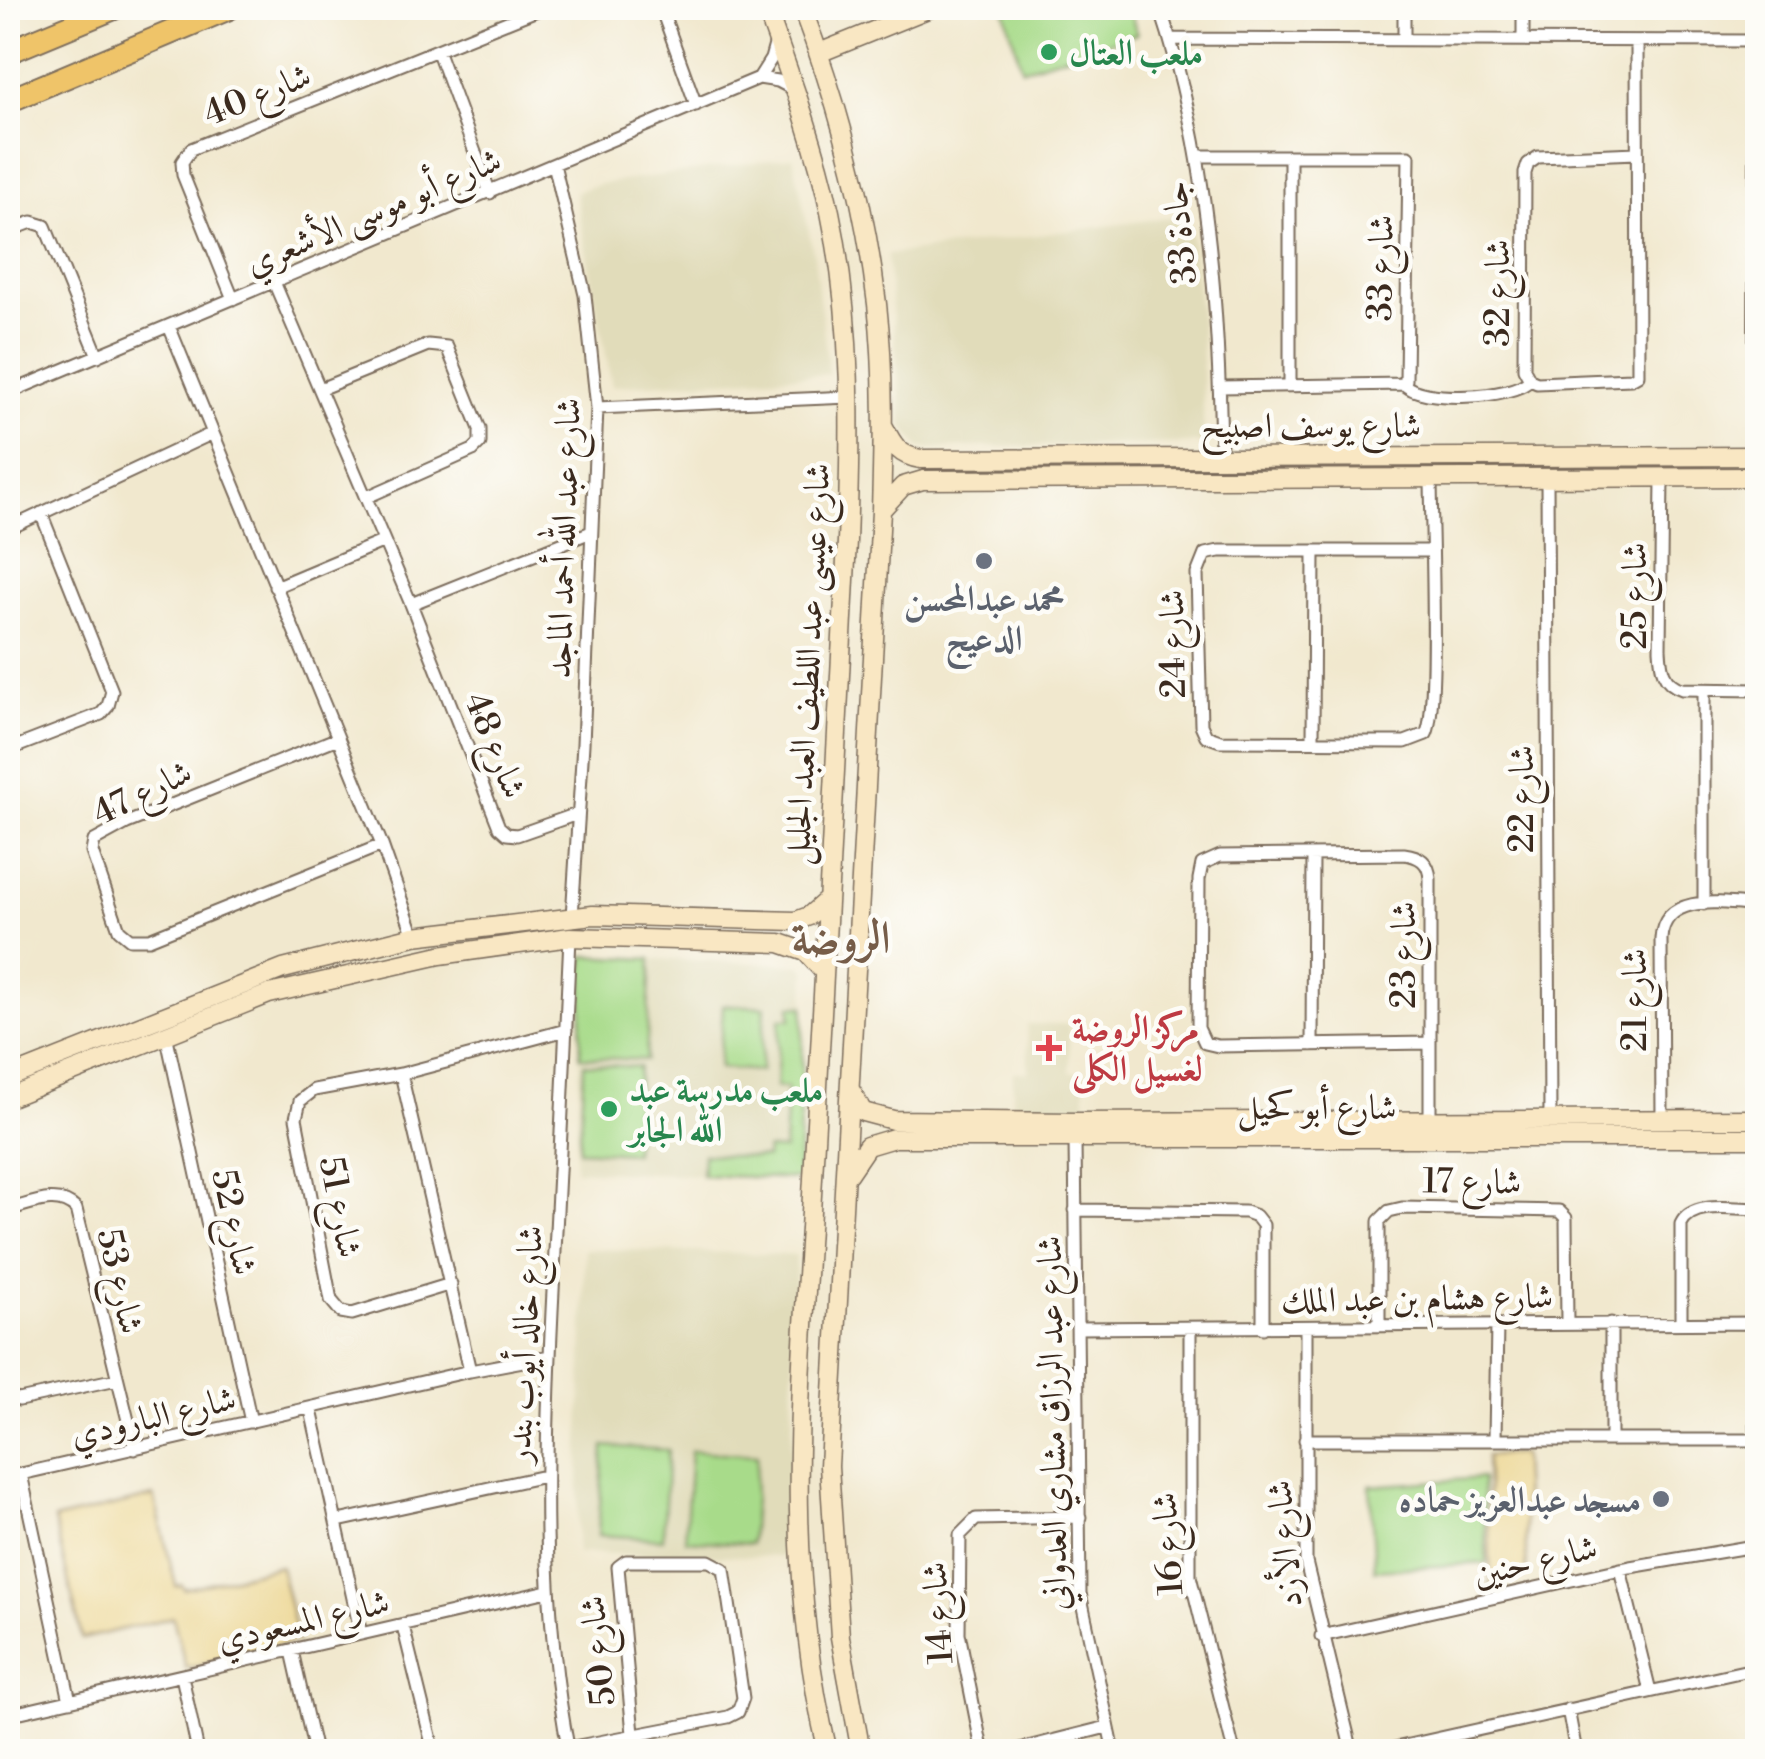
<svg xmlns="http://www.w3.org/2000/svg" width="1765" height="1759" viewBox="0 0 1765 1759" font-family="'Libre Bodoni',Amiri,serif">
	<style>
		.built { fill: #e1dcba }
		.green { fill: #a8db8a; stroke: #728254; stroke-width: 2.5 }
		.sand { fill: #eeda9e; stroke: #94825e; stroke-width: 2.5 }
		.lines { fill: none; stroke-linecap: round; stroke-linejoin: round }
		.street-casing { stroke: #7b6c5c; stroke-width: 15 }
		.secondary-casing { stroke: #7b6c5c; stroke-width: 21 }
		.highway-casing { stroke: #7b6c5c; stroke-width: 26 }
		.street { stroke: #fff; stroke-width: 11 }
		.secondary { stroke: #f9e7c3; stroke-width: 18 }
		.highway { stroke: #efc469; stroke-width: 22 }
		.leisure-dot { fill: #2e9e5b; stroke: #fdfcf7; stroke-width: 4 }
		.worship-dot { fill: #6b7280; stroke: #fdfcf7; stroke-width: 4 }
		.health-dot { fill: #e0444e; stroke: #fdfcf7; stroke-width: 4 }
		.labels { text-anchor: middle; stroke-width: 9; stroke-linejoin: round; paint-order: stroke }
		.leisure-label { font-size: 35px; font-weight: bold; fill: #27864d; stroke: #fdfcf7; text-anchor: start }
		.street-label { font-size: 35px; fill: #3b2a1e; stroke: #fdfcf7 }
		.worship-label { font-size: 35px; font-weight: bold; fill: #5b616d; stroke: #fdfcf7 }
		.health-label { font-size: 35px; font-weight: bold; fill: #be3a42; stroke: #fdfcf7; text-anchor: start }
		.district-label { font-size: 45px; font-weight: bold; fill: #765d49; stroke: #fdfcf7 }
	</style>
	<rect width="100%" height="100%" fill="#fdfcf7"/>
	<filter id="ink" filterUnits="userSpaceOnUse"><feTurbulence type="fractalNoise" baseFrequency=".01" numOctaves="2"/><feDisplacementMap in="SourceGraphic" scale="20" xChannelSelector="R" yChannelSelector="G"/><feConvolveMatrix kernelMatrix="1 2 1 2 8 2 1 2 1" color-interpolation-filters="sRGB"/></filter>
	<filter id="wash" filterUnits="userSpaceOnUse"><feTurbulence type="fractalNoise" baseFrequency=".0048" numOctaves="4" result="noise"/><feDisplacementMap in="SourceGraphic" scale="40" xChannelSelector="R" yChannelSelector="G"/><feGaussianBlur stdDeviation="2.25" result="paint"/><feColorMatrix in="noise" values="0 0 0 0 0 0 0 0 0 0 0 0 0 0 0 0 0 1.4 0 .05"/><feComposite in="paint" operator="in"/></filter>
	<g filter="url(#wash)">
		<rect width="100%" height="100%" fill="#f1e8ce"/>
		<path class="built" d="M793,157l21,99 15,118 -217,12 -37,-194 25,-8z
			M1189,215l12,111 3,117 -284,5 -17,-22 -16,-171z
			M584,956l217,9 5,6 -8,208 -223,-9z
			M1027,1024h42l1,48 15,2v36l-72,1v-39h15z
			M585,1249l211,6 -7,302 -212,-4z"/>
		<path class="green" d="M1004,8h125l8,26 -115,35z
			M584,956l67,3 -5,101 -66,-3z
			M723,1005l42,2 -4,64 -42,-3z
			M791,1006h13l-6,173 -96,-4 1,-21 63,4 1,-9 17,1 3,-62 -11,-1 4,-68h11z
			M584,1064l55,3 -5,86 -55,-3z
			M604,1446l64,4 -5,89 -65,-4z
			M691,1451l66,4 -6,89 -66,-4z
			M1482,1478l5,85 -112,7 -5,-84z"/>
		<path class="sand" d="M1522,1454l5,120 -36,13 -5,-131z
			M154,1496l22,90 6,-1 2,4 96,-23 18,75 -112,27 -13,-51 -91,22 -28,-119z"/>
	</g>
	<g filter="url(#ink)">
		<g class="lines">
			<defs>
				<path id="street" d="M661,8l35,97
					M1160,8c48,144 59,298 61,449
					M1171,39l587,2
					M1404,40v-32
					M1523,40v-32
					M438,52l52,141
					M759,78l19,3 17,9
					M1198,156h211l-3,224 -2,4
					M1290,156v228
					M554,164l31,131 12,113 -14,336 -11,173
					M8,231l24,-9 13,4 53,130
					M274,282l137,322 88,223 8,7 10,1 60,-21
					M233,299l-50,-124 -1,-13 9,-13 351,-141
					M169,326l213,519 32,91
					M1530,380l7,3 94,-4 7,-4 -1,-334
					M1530,380l-6,-11 1,-196 3,-9 10,-7 99,-4
					M1404,384c16,19 109,15 126,-4
					M1220,387l184,-3
					M320,389l108,-44 19,2 33,82v14l-7,7 -106,47
					M8,393l751,-315 12,-19 5,-18
					M597,408l253,-11
					M1754,456l2,-415
					M1662,477l-2,172c1,18 2,34 22,40l76,1
					M1431,478c0,38 8,236 -5,256l-21,8 -185,-1 -14,-5 -5,-11 -4,-151 8,-20 14,-3h212
					M1547,478l3,642
					M8,529l205,-96
					M275,587l107,-45
					M411,604l180,-72
					M338,738l-211,85 -33,18 -2,11 27,78 11,9h19l233,-94
					M1313,741l1,-190
					M8,750l93,-36 7,-8 4,-15 -71,-178
					M1704,904v-213
					M166,1034l85,388
					M1312,1045l1,-190
					M401,1074l69,297
					M1662,1119l-1,-180c3,-47 62,-36 97,-33
					M1430,1121v-242c-1,-17 -10,-23 -26,-25l-184,2 -18,8 -3,15 -1,149 7,15 13,3 212,-3
					M1075,1140l5,453 34,159
					M8,1210c23,-6 49,-20 68,-1l59,240
					M1075,1210l170,2 11,4 7,9v103
					M451,1284l-99,30 -11,-2 -10,-12 -35,-182 4,-17 14,-11 87,-16 165,-44
					M1611,1323v116
					M1681,1323v-99c11,-24 54,-15 77,-15
					M1754,1323l4,197
					M1379,1326v-105l10,-10 13,-3 157,3 7,7 1,105
					M1077,1328l681,-5
					M1306,1328v234l46,190
					M1190,1329v247l44,176
					M8,1397l11,3 98,-21
					M311,1410l50,224
					M1495,1438l2,-113
					M1305,1440h450
					M21,1474l49,227
					M8,1477l462,-106 80,-15
					M338,1521l207,-45
					M1620,1569l30,122
					M403,1626l31,126
					M1321,1636l309,-69 118,-20 7,-3 3,-6
					M292,1651l23,101
					M1750,1670l8,35
					M182,1676l16,76
					M1568,1709l8,43
					M8,1715l540,-124
					M1454,1735l4,17
					M568,1748l160,-31 10,-5 5,-14 -19,-129 -15,-8h-83l-8,6 15,167
					M569,1752c-29,-147 -24,-293 -17,-441 6,-125 13,-249 18,-374
					M988,1752l-7,-8 -22,-111 1,-98 16,-16 104,-2
					M1008,1752l99,-25
					M1377,1752l381,-84"/>
				<path id="secondary" d="M766,8c24,67 49,134 64,204 23,109 21,219 17,329 -11,212 -22,425 -34,637 -11,196 -32,380 15,574
					M802,8c36,95 63,195 75,296 8,69 6,138 4,207l-52,955 11,171 21,115
					M819,53l111,-45
					M884,427c9,18 15,29 37,32l837,-3
					M881,510l22,-24 20,-6 835,-3
					M8,1078l275,-109 131,-33 179,-21 203,6 13,-5 18,-16
					M851,1091l12,21 30,8 185,2 680,-3
					M8,1098l261,-104 171,-39 130,-18 210,6 26,9 18,20
					M848,1174l19,-28 27,-8h864"/>
				<path id="highway" d="M8,52l106,-44
					M8,101l221,-93"/>
			</defs>
			<use href="#street" class="street-casing"/>
			<use href="#secondary" class="secondary-casing"/>
			<use href="#highway" class="highway-casing"/>
			<use href="#street" class="street"/>
			<use href="#secondary" class="secondary"/>
			<use href="#highway" class="highway"/>
		</g>
	</g>
	<g class="leisure-dot">
		<circle cx="1049" cy="52" r="10"/>
		<circle cx="609" cy="1109" r="10"/>
	</g>
	<g class="worship-dot">
		<circle cx="984" cy="561" r="10"/>
		<circle cx="1661" cy="1499" r="10"/>
	</g>
	<path class="health-dot" d="M1044 1033h10v10h10v10h-10v10h-10v-10h-10v-10h10z"/>
	<g class="labels">
		<g class="leisure-label">
			<text x="1069" y="64">ملعب العتال</text>
			<text x="629" y="1101">ملعب مدرسة عبد<tspan x="629" dy="40">الله الجابر</tspan></text>
		</g>
		<g class="street-label">
			<text transform="translate(257 94) rotate(-22)" y="12">شارع 40</text>
			<text transform="translate(373 211) rotate(-23)" y="12">شارع أبو موسى الأشعري</text>
			<text transform="translate(1179 233) rotate(-96)" y="12">جادة 33</text>
			<text transform="translate(1380 268) rotate(-89)" y="12">شارع 33</text>
			<text transform="translate(1497 293) rotate(-90)" y="12">شارع 32</text>
			<text x="1311" y="437">شارع يوسف اصبيح</text>
			<text transform="translate(563 538) rotate(-88)" y="12">شارع عبد الله أحمد الماجد</text>
			<text transform="translate(1634 596) rotate(-90)" y="12">شارع 25</text>
			<text transform="translate(1172 644) rotate(-91)" y="12">شارع 24</text>
			<text transform="translate(807 664) rotate(-87)" y="12">شارع عيسى عبد اللطيف العبد الجليل</text>
			<text transform="translate(496 745) rotate(68)" y="12">شارع 48</text>
			<text transform="translate(142 792) rotate(-26)" y="12">شارع 47</text>
			<text transform="translate(1521 799) rotate(-90)" y="12">شارع 22</text>
			<text transform="translate(1403 955) rotate(-90)" y="12">شارع 23</text>
			<text transform="translate(1634 1000) rotate(-90)" y="12">شارع 21</text>
			<text x="1317" y="1119">شارع أبو كحيل</text>
			<text transform="translate(1472 1181) rotate(1)" y="12">شارع 17</text>
			<text transform="translate(341 1207) rotate(79)" y="12">شارع 51</text>
			<text transform="translate(235 1222) rotate(78)" y="12">شارع 52</text>
			<text transform="translate(121 1281) rotate(77)" y="12">شارع 53</text>
			<text transform="translate(1417 1298) rotate(-1)" y="12">شارع هشام بن عبد الملك</text>
			<text transform="translate(524 1344) rotate(-87)" y="12">شارع خالد أيوب بندر</text>
			<text transform="translate(153 1416) rotate(-13)" y="12">شارع البارودي</text>
			<text transform="translate(1052 1423) rotate(-91)" y="12">شارع عبد الرزاق مشاري العدواني</text>
			<text transform="translate(1167 1544) rotate(-94)" y="12">شارع 16</text>
			<text transform="translate(1284 1544) rotate(-95)" y="12">شارع الأزد</text>
			<text transform="translate(1535 1560) rotate(-13)" y="12">شارع حنين</text>
			<text transform="translate(937 1613) rotate(-94)" y="12">شارع 14</text>
			<text transform="translate(303 1620) rotate(-13)" y="12">شارع المسعودي</text>
			<text transform="translate(597 1651) rotate(-96)" y="12">شارع 50</text>
		</g>
		<g class="worship-label">
			<text x="984" y="610">محمد عبدالمحسن<tspan x="984" dy="40">الدعيج</tspan></text>
			<text x="1641" y="1511" text-anchor="end">مسجد عبدالعزيز حماده</text>
		</g>
		<g class="health-label">
			<text x="1072" y="1040">مركز الروضة<tspan x="1072" dy="40">لغسيل الكلى</tspan></text>
		</g>
		<g class="district-label">
			<text x="841" y="953">الروضة</text>
		</g>
	</g>
	<rect width="1765" height="1759" fill="none" stroke="#fdfcf7" stroke-width="40"/>
</svg>
